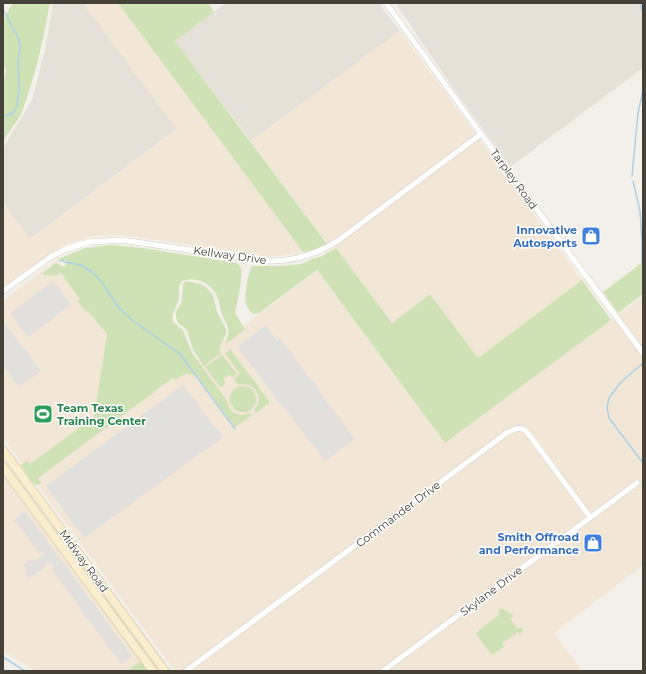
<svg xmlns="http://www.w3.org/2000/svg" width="646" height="674" viewBox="0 0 646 674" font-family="Montserrat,sans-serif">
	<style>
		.residential { fill: #e6e1d8 }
		.commercial { fill: #f2e6d7 }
		.green { fill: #cfe2b6 }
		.parking { fill: #e2e0dd }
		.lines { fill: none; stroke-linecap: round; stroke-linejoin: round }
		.stream { stroke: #acd0e8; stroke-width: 1.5 }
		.minor-casing { stroke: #bdb7ad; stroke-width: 6 }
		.secondary-casing { stroke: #cdc19e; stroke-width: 9 }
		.minor { stroke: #fff; stroke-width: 5.5 }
		.secondary { stroke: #f9eecd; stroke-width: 8 }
		.labels { text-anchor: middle; stroke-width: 3; stroke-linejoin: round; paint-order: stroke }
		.street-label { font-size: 11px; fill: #454038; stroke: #fff }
		.shop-label { font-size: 11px; font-weight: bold; fill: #366cbe; stroke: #fff; text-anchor: end }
		.leisure-label { font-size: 11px; font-weight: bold; fill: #27864d; stroke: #fff; text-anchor: start }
	</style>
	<rect width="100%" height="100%" fill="#f3f0e9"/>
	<path class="residential" d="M53,3h30l94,126 -147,110 -27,-36v-55l29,-48 13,-50z
		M226,3h153l21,28 -149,110 -76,-100z
		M395,3h248v65l-133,99 -52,-72z"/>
	<path class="commercial" d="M83,3h35l185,249 -32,5 -141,-21 -34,-1 -34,11 -59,42v-85l27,36 147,-109z
		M400,31l182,249 -104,78 -48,-64 -38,29 -56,-75 -10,-6 -75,-101z
		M57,260l98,132 162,-121 128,172 198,-147v269l-89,68 28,38h-407l-172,-233v-137z
		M3,473l139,189 -12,9h-95l-32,-20z"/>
	<path class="green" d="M14,3h36c-7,38 -15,75 -29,111 -5,10 -14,18 -18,29v-58l3,-14 -3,-10v-40l7,-14z
		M118,3h90l6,9 -39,29 152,203 -15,6 -9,2z
		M111,245l32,3 93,15c3,2 4,2 5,5 2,9 -4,35 -6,45l10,16 -17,14 -2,-3c6,-13 0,-14 -4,-26 -2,-5 -2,-10 -4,-15 -4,-15 -22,-23 -36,-18l-3,6v11l-7,19 2,6 9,7 9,23 35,48c2,12 12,17 23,12l2,2 -17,12 -38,-52 -12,-1 -10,6 -2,-2 -135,100 3,5 -4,2 -3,-1 -13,-18v-1l6,-5 3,4 64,-47 13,-83 -19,-23 -2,1 -8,-11 2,-2 -19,-26c-6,3 -11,3 -17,2l-1,-2 13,-10 3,2 6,2 2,-7 -7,2 -2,-3 27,-11z
		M336,248l56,75 38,-29 48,64 104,-78 29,40 -166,123 -128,-173 -58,43 -6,1c-3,-3 -6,-6 -7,-10 -2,-8 2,-31 6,-38h30l19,-2 8,-3v-1l13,-4z
		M643,262v32l-25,19 -15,-21z
		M186,281l15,3 6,4 6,7 4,17 9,17v5l-7,15 2,4 -17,13 -11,-16 -6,-20 -9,-7 -2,-5v-6l6,-11 1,-18z
		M230,349l39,52v2l-13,10 -2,-3c12,-13 0,-29 -16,-25l-4,-6 6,-5 -15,-21z
		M222,355l15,19 -4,3 -4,-2 -5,3 1,6 -5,3 -15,-20z
		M230 399a13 13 0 1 1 26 0a13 13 0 1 1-26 0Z
		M501,609h2l11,7 -4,3 8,10 3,-2 2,3 -3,5 -2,-3 -16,11 2,4 -12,8 -16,-21 2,-2v-1l22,-17 -2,-3z
		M142,662l7,9h-22l11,-8z"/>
	<path class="parking" d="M53,281l18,24 -43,32 -18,-24z
		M3,321l38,50 -22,16 -16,-21z
		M266,325l11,16 3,-3 75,101 -30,22 -88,-114z
		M183,385l40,52 -139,101 -38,-52z
		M25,511l107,145 -11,8 -69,-94 3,-3 -2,-2 -3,-2 -5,1 1,2 -17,13 -3,-4v-7l-3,-3 10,-7 2,3 10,-7 -2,-3 -4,2 -25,-33z"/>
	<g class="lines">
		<path class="stream" d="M640,3l3,10
			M3,9l16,30 1,9 -2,14 1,25 -2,19 -4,7 -10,4
			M643,39v2
			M632,176l6,-63 5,-23
			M633,181l7,30 2,32v19l1,3
			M62,260l2,2 17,3 11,7 9,9 18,27 13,12 48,34 55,75
			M642,364l-21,18 -12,16 -2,9 2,11 34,45
			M3,657l22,14"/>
		<defs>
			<path id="minor" d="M386,3l95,131 162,219
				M3,291l49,-35 14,-7 23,-7 33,-2 143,21c28,1 51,-6 74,-21l142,-106
				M186,671l322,-239c8,-3 13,-6 19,0l63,85
				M383,671l254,-188"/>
			<path id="secondary" d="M3,450l162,221
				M3,467l150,204"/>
		</defs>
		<use href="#minor" class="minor-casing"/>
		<use href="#secondary" class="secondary-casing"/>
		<use href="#minor" class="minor"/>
		<use href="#secondary" class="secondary"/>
	</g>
	<defs>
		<symbol id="shop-square" viewBox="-11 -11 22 22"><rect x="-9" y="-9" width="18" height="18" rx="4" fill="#3f7fe0" stroke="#fff"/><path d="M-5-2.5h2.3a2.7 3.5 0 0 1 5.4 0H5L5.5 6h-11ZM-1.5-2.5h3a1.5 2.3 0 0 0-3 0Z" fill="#fff"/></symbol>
		<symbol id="stadium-square" viewBox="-11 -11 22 22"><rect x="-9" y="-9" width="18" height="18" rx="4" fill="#2e9e5b" stroke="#fff"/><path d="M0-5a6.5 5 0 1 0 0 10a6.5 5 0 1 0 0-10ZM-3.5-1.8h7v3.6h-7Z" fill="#fff"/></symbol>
	</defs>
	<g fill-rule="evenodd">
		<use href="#shop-square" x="580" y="225" width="22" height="22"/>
		<use href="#stadium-square" x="32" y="403" width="22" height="22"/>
		<use href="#shop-square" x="582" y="532" width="22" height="22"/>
	</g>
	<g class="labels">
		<g class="street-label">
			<text transform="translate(514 179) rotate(54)" y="4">Tarpley Road</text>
			<text transform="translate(230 255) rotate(8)" y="4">Kellway Drive</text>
			<text transform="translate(398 514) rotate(-37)" y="4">Commander Drive</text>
			<text transform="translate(84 561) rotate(54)" y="4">Midway Road</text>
			<text transform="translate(491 591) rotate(-37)" y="4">Skylane Drive</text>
		</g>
		<g class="shop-label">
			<text x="577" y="234">Innovative<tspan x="577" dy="13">Autosports</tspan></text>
			<text x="579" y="541">Smith Offroad<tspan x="579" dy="13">and Performance</tspan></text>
		</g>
		<g class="leisure-label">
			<text x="57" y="412">Team Texas<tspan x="57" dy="13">Training Center</tspan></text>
		</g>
	</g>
	<rect width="646" height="674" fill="none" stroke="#454038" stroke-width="8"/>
</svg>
